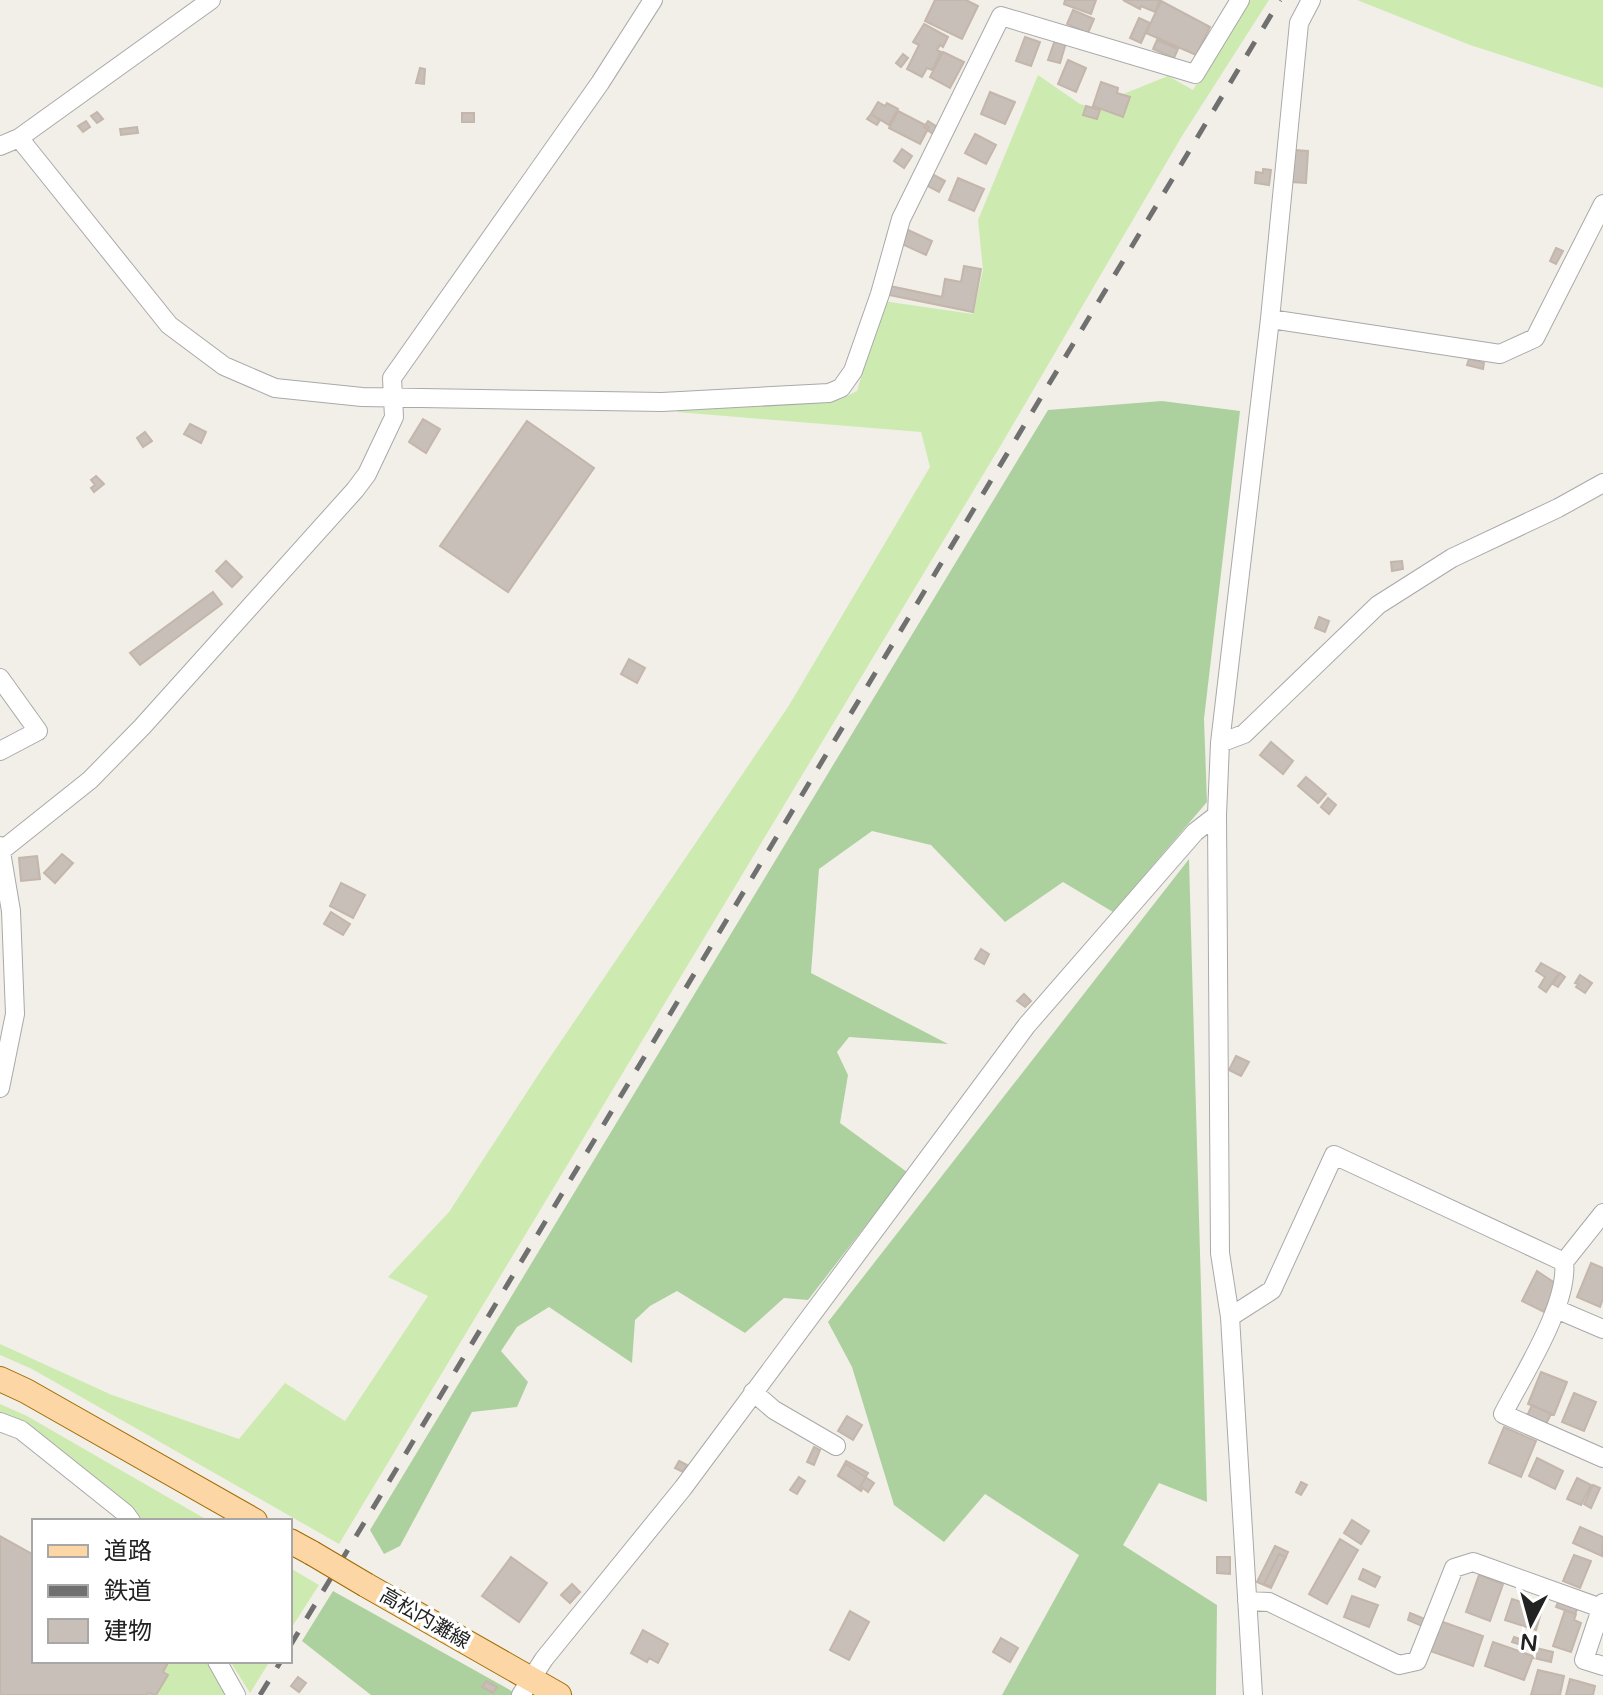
<svg xmlns="http://www.w3.org/2000/svg" width="1603" height="1695" viewBox="0 0 1603 1695" font-family="'Varela Round','Noto Sans JP',sans-serif">
	<style>
		.grass { fill: #cdebb0 }
		.forest { fill: #add19e }
		.building { fill: #c7bfb8; stroke: #c4b6ab; stroke-width: 2 }
		.lines { fill: none; stroke-linecap: round; stroke-linejoin: round }
		.minor-casing { stroke: #a9a9a9; stroke-width: 20 }
		.major-casing { stroke: #a06b00; stroke-width: 26 }
		.minor { stroke: #fff; stroke-width: 18 }
		.major { stroke: #fcd6a4; stroke-width: 24 }
		.rail { stroke: #707070; stroke-width: 5; stroke-dasharray: 16 16; stroke-linecap: butt }
		.major-bridge-casing { stroke: #a06b00; stroke-width: 26; stroke-linecap: butt }
		.major-bridge { stroke: #fcd6a4; stroke-width: 24 }
		.labels { text-anchor: middle; stroke-width: 7; stroke-linejoin: round; paint-order: stroke }
		.street-label { font-size: 20px; fill: #222; stroke: #fff }
	</style>
	<rect width="100%" height="100%" fill="#f2efe9"/>
	<path class="grass" d="M1247,0h22l-87,136 -181,309 -662,1099 -307,-175 -32,-14v-11l112,51 127,44 46,-56 60,38 83,-125 -40,-19 61,-65 93,-143 246,-362 142,-240 -9,-35 -244,-20 9,-7 155,-6 16,-8 26,-90 90,13 10,-44 -5,-50 60,-145 42,29 11,3 77,-31 25,14z
		M1357,0h246v88l-133,-43z
		M0,1404l27,12 182,105h-67c-41,-43 -89,-77 -142,-104z
		M290,1568l29,17 -29,45z
		M0,1576l34,85h175l19,34h-228z
		M230,1661h40l-20,32z"/>
	<path class="forest" d="M1162,401l78,10 -36,308 3,83 -94,110 -50,-30 -58,40 -74,-77 -59,-14 -53,38 -8,104 137,71 -99,-7 -12,15 11,23 -8,48 67,49 -99,128 -24,-2 -39,35 -68,-42 -27,15 -15,14 -3,43 -83,-56 -32,20 -16,24 27,31 -11,25 -45,5 -72,134 -16,8 -14,-24 678,-1120z
		M1189,859l18,643 -48,-19 -36,62 94,60 -1,90h-214l77,-140 -94,-61 -41,48 -50,-37 -42,-138 -24,-45z
		M333,1591l184,103v1h-146l-69,-54z"/>
	<path class="building" d="M935,0h31l12,6 -16,33 -37,-18z
		M1065,0h31l-5,14 -27,-10z
		M1123,0h37l-5,12 -14,-6 -1,3z
		M1161,1l49,26 -14,28 -50,-22z
		M1073,10l21,9 -6,14 -21,-9z
		M1139,18l11,5 -9,20 -11,-5z
		M924,24l24,13 -5,10 -3,-2 -3,5 4,2 -9,18 -5,-2 -5,9 -15,-8 12,-24 -6,-3z
		M1025,37l15,5 -9,24 -15,-5z
		M1055,40l11,3 -6,20 -12,-3z
		M1157,40l21,9 -4,9 -21,-9z
		M943,52l21,10 -14,26 -20,-11z
		M903,54l5,4 -7,9 -5,-4z
		M1068,60l18,8 -10,24 -18,-8z
		M420,68l5,1 -1,15 -8,-1z
		M1101,82l17,6 -1,5 13,4 -7,20 -30,-11z
		M990,92l25,10 -10,22 -24,-10z
		M878,102l7,4 2,-3 11,6 -9,16 -18,-11z
		M1086,106l14,4 -3,9 -14,-4z
		M898,111l31,16 -9,17 -31,-16z
		M97,112l6,7 -6,4 -6,-7z
		M462,113h12v9h-12z
		M871,114l9,6 -3,5 -10,-6z
		M86,121l4,6 -7,5 -5,-6z
		M928,121l11,7 -5,7 -10,-8z
		M137,127l1,6 -17,2 -1,-6z
		M975,134l21,11 -10,19 -21,-11z
		M902,149l10,7 -8,12 -10,-7z
		M1294,150l14,1 -2,32 -15,-1z
		M1263,169l8,1 -2,15 -14,-2 1,-11 7,1z
		M932,174l13,7 -6,11 -13,-7z
		M958,178l26,11 -10,22 -25,-11z
		M908,230l24,11 -6,14 -24,-11z
		M1556,248l7,3 -7,13 -6,-3z
		M964,266l17,3 -8,43 -84,-17 1,-9 52,11 3,-18 16,3z
		M1469,359l15,4 -1,6 -16,-4z
		M423,419l17,10 -14,24 -17,-11z
		M527,421l67,47 -86,124 -68,-46z
		M190,424l16,8 -5,11 -17,-9z
		M145,432l7,9 -9,6 -6,-9z
		M96,476l8,8 -10,8 -3,-4 4,-3 -4,-5z
		M226,561l16,16 -10,10 -16,-16z
		M1402,561l1,8 -11,2 -1,-9z
		M213,592l9,12 -82,61 -10,-12z
		M1319,617l10,4 -4,11 -10,-4z
		M629,659l16,9 -8,15 -16,-9z
		M1271,742l22,19 -10,13 -23,-19z
		M1306,777l20,17 -8,9 -20,-17z
		M1328,798l8,7 -7,9 -8,-7z
		M62,854l11,9 -18,20 -11,-10z
		M37,856l3,23 -19,2 -2,-23z
		M341,883l24,12 -12,23 -23,-12z
		M331,912l19,12 -7,11 -19,-11z
		M981,949l8,5 -5,10 -9,-5z
		M1541,963l18,10 -13,19 -7,-5 6,-10 -9,-6z
		M1560,973l5,4 -7,10 -5,-3z
		M1580,975l12,8 -7,10 -9,-6 2,-3 -3,-1z
		M1024,994l7,7 -6,6 -8,-6z
		M1236,1056l13,6 -8,14 -12,-6z
		M1591,1263l12,5v31l-3,8 -23,-10z
		M1537,1271l18,12v6l-11,23 -22,-11z
		M1541,1372l26,10 -13,33 -26,-11z
		M1574,1393l22,9 -12,29 -22,-9z
		M1532,1405l19,9 -6,12 -19,-8z
		M847,1416l15,9 -9,15 -15,-9z
		M1504,1427l32,14 -15,36 -32,-14z
		M814,1447l6,3 -6,15 -7,-3z
		M1537,1458l26,13 -8,18 -26,-13z
		M679,1461l8,4 -4,7 -8,-4z
		M846,1461l22,12 -9,16 -21,-13z
		M846,1464l28,19 -6,9 -5,-4 -2,3 -23,-16z
		M799,1477l6,4 -8,13 -7,-4z
		M1577,1478l14,7 -10,20 -14,-6z
		M1301,1482l6,3 -6,10 -5,-3z
		M1593,1485l7,3 -9,20 -7,-4z
		M1352,1520l17,11 -8,13 -17,-11z
		M1580,1527l23,10 -1,19 -29,-13z
		M0,1536l34,19v106h135l-6,11 5,3 -12,20 -8,-2 -1,2h-147z
		M1340,1539l18,11 -31,54 -18,-10z
		M1275,1546l13,6 -17,36 -14,-6z
		M1279,1554l7,3 -15,30 -7,-3z
		M1574,1555l17,6 -11,27 -17,-7z
		M511,1557l36,26 -28,39 -37,-26z
		M1217,1557h13v17l-13,-1z
		M1363,1569l17,8 -5,10 -16,-8z
		M1479,1575l24,9 -13,37 -24,-9z
		M572,1584l8,8 -10,11 -9,-8z
		M1352,1596l26,9 -9,22 -25,-10z
		M1512,1599l30,10 -6,21 -31,-10z
		M1559,1600l19,7 -3,7 -19,-7z
		M1565,1610l11,4 -2,6 7,3 -10,29 -18,-6z
		M850,1611l19,11 -20,38 -19,-10z
		M1410,1613l15,6 -3,7 -14,-6z
		M1440,1621l43,15 -10,30 -43,-15z
		M643,1630l25,14 -10,19 -9,-5 -2,4 -16,-9z
		M1514,1637l12,4 -1,5 -13,-4z
		M1001,1638l17,10 -8,14 -17,-10z
		M1493,1642l40,14 -9,24 -39,-14z
		M1536,1648l17,4 -2,10 -17,-4z
		M1538,1670l26,6 -4,19h-29z
		M298,1677l8,6 -7,9 -8,-6z
		M1570,1679l25,7 -2,9h-27z
		M486,1681l11,6 -4,6 -11,-6z"/>
	<g class="lines">
		<defs>
			<path id="minor" d="M1311,0l-12,23 -29,296 230,35 35,-16 68,-134
				M19,138l150,187 55,41 51,22 87,9 300,5 167,-9 12,-5 12,-17 27,-77 21,-75 100,-203 194,58 45,-74
				M0,146l19,-8 192,-138
				M0,678l38,53 -38,20
				M1220,743l50,-424
				M0,846l11,65 4,103 -15,74
				M1,851l89,-71 52,-53 213,-237 12,-16 27,-57 -2,-39 208,-295 53,-83
				M1603,1213l-39,49c5,42 -41,113 -61,152l100,44
				M1556,1309l47,20
				M1230,1317l42,-27 62,-135 230,107
				M753,1392l21,18 62,36
				M0,1422l21,8 104,83 6,8
				M1247,1601l22,1 130,63 18,-4 37,-93 19,-6 128,46
				M1603,1603l-19,57 19,6
				M217,1661l19,34
				M521,1695l23,-36 139,-171 344,-463 168,-193 22,-17
				M1253,1695l-23,-378 -10,-64 -3,-438 3,-72 24,-9 134,-129 74,-47 106,-50 45,-25"/>
			<path id="major" d="M0,1379l26,12 229,130
				M290,1541l22,12
				M366,1585l193,110"/>
		</defs>
		<use href="#minor" class="minor-casing"/>
		<use href="#major" class="major-casing"/>
		<use href="#minor" class="minor"/>
		<use href="#major" class="major"/>
		<path class="rail" d="M290,1646l990,-1646
			M260,1695l21,-34"/>
		<defs>
			<path id="major-bridge" d="M312,1553l54,32"/>
		</defs>
		<use href="#major-bridge" class="major-bridge-casing"/>
		<use href="#major-bridge" class="major-bridge"/>
	</g>
	<g class="labels">
		<g class="street-label">
			<text transform="translate(425 1618) rotate(30)" y="7">高松内灘線</text>
		</g>
	</g>
	<rect x="32" y="1519" width="260" height="144" fill="#ffffff" stroke="#a7a7a7" stroke-width="2"/>
	<rect x="48" y="1545" width="40" height="12" fill="#fcd6a4" stroke="#a7a7a7" stroke-width="2"/>
	<text x="104" y="1559" font-size="24" fill="#222222">道路</text>
	<rect x="48" y="1585" width="40" height="12" fill="#707070" stroke="#a7a7a7" stroke-width="2"/>
	<text x="104" y="1599" font-size="24" fill="#222222">鉄道</text>
	<rect x="48" y="1619" width="40" height="24" fill="#c7bfb8" stroke="#a7a7a7" stroke-width="2"/>
	<text x="104" y="1639" font-size="24" fill="#222222">建物</text>
	<g transform="translate(1531 1623) rotate(186)" stroke="#ffffff" stroke-width="6" paint-order="stroke">
	<path d="M0-6L14 30L0 20L-14 30Z" fill="#222222"/>
	<text y="-12" font-size="22" font-weight="bold" text-anchor="middle" fill="#222222">N</text>
	</g>
</svg>
